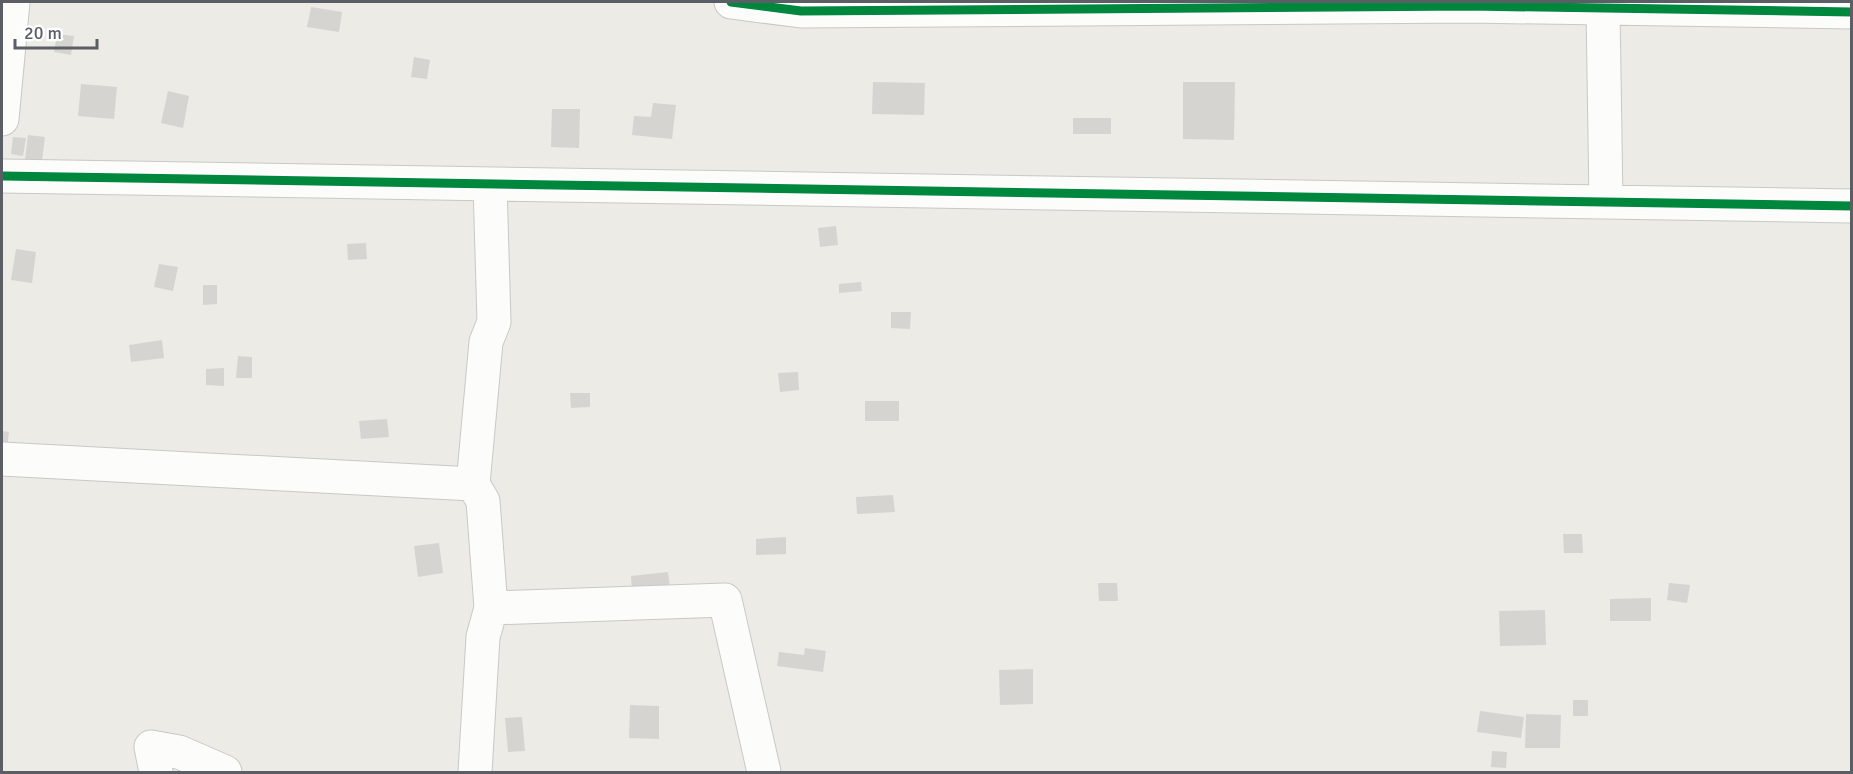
<svg xmlns="http://www.w3.org/2000/svg" width="1853" height="774" viewBox="0 0 1853 774" font-family="Signika,sans-serif">
	<style>
		.building { fill: #d6d4d1 }
		.lines { fill: none; stroke-linecap: round; stroke-linejoin: round }
		.minor-casing { stroke: #c8c8c7; stroke-width: 35 }
		.minor { stroke: #fcfcfb; stroke-width: 33 }
		.cycleway-casing { stroke: #fff; stroke-width: 13 }
		.cycleway { stroke: #00873e; stroke-width: 9 }
	</style>
	<rect width="100%" height="100%" fill="#ecebe6"/>
	<path class="building" d="M311,7l31,5 -3,20 -32,-5z
		M57,34l17,2 -3,19 -17,-3z
		M414,57l16,3 -3,19 -16,-2z
		M873,82l52,1 -1,32 -52,-1z
		M1183,82h52l-1,58 -51,-1z
		M81,84l36,3 -3,32 -36,-3z
		M168,91l21,5 -6,32 -22,-5z
		M653,103l23,2 -4,34 -40,-4 2,-19 17,1z
		M552,109h28l-1,39 -28,-1z
		M1073,118h38v16h-38z
		M28,135l17,2 -3,24 -17,-1z
		M13,137l13,1 -3,18 -12,-2z
		M836,226l2,19 -18,2 -2,-19z
		M366,243l1,16 -19,1 -1,-16z
		M16,249l20,3 -4,31 -21,-3z
		M159,264l19,3 -5,24 -19,-4z
		M861,282l1,9 -23,2v-9z
		M203,285h14v19l-14,1z
		M891,312h20l-1,17 -19,-1z
		M162,340l2,18 -33,4 -2,-17z
		M238,356l14,1v21h-16z
		M224,368v18l-18,-1v-16z
		M798,372l1,18 -19,2 -2,-19z
		M570,393h20v14l-19,1z
		M865,401h34v20h-34z
		M387,419l2,18 -28,2 -2,-18z
		M2,431l7,1 -3,25h-4z
		M893,495l2,17 -38,2 -1,-17z
		M1563,534h19l1,19h-19z
		M786,537v17l-30,1v-16z
		M439,543l4,30 -25,4 -4,-31z
		M668,572l2,15 -38,4 -1,-15z
		M1098,583h19l1,18h-19z
		M1669,583l21,2 -3,18 -20,-3z
		M1651,598v23h-41v-22z
		M1545,610l1,35 -46,1 -1,-35z
		M805,648l21,3 -3,21 -46,-6 2,-14 25,3z
		M1033,669v35l-33,1 -1,-35z
		M1573,700h15v16h-15z
		M630,705l29,1v33l-30,-1z
		M1480,711l44,6 -3,21 -44,-6z
		M1526,714l35,1 -1,33h-35z
		M522,717l3,34 -17,1 -3,-34z
		M1492,751l15,1 -1,16 -15,-1z"/>
	<g class="lines">
		<defs>
			<path id="minor" d="M731,2l70,9 669,-5 382,6
				M1603,8l3,194
				M2,119l11,-117
				M2,176l1850,30
				M2,459l471,25
				M491,608l234,-8 39,172
				M156,772l-5,-25 28,5 46,20
				M475,772l8,-135 8,-29 -8,-107 -10,-17 13,-142 8,-20 -4,-138"/>
		</defs>
		<use href="#minor" class="minor-casing"/>
		<use href="#minor" class="minor"/>
		<defs>
			<path id="cycleway" d="M731,2l70,9 669,-5 382,6
				M2,176l1850,30"/>
		</defs>
		<use href="#cycleway" class="cycleway-casing"/>
		<use href="#cycleway" class="cycleway"/>
	</g>
	<rect width="1853" height="774" fill="none" stroke="#5b5f65" stroke-width="6"/>
	<path d="M15 39v9h82v-9" fill="none" stroke="#5b5f65" stroke-width="3"/>
	<text x="24" y="39" font-size="18" fill="#5b5f65" stroke="#ffffff" stroke-width="4.5" paint-order="stroke">20 m</text>
</svg>
